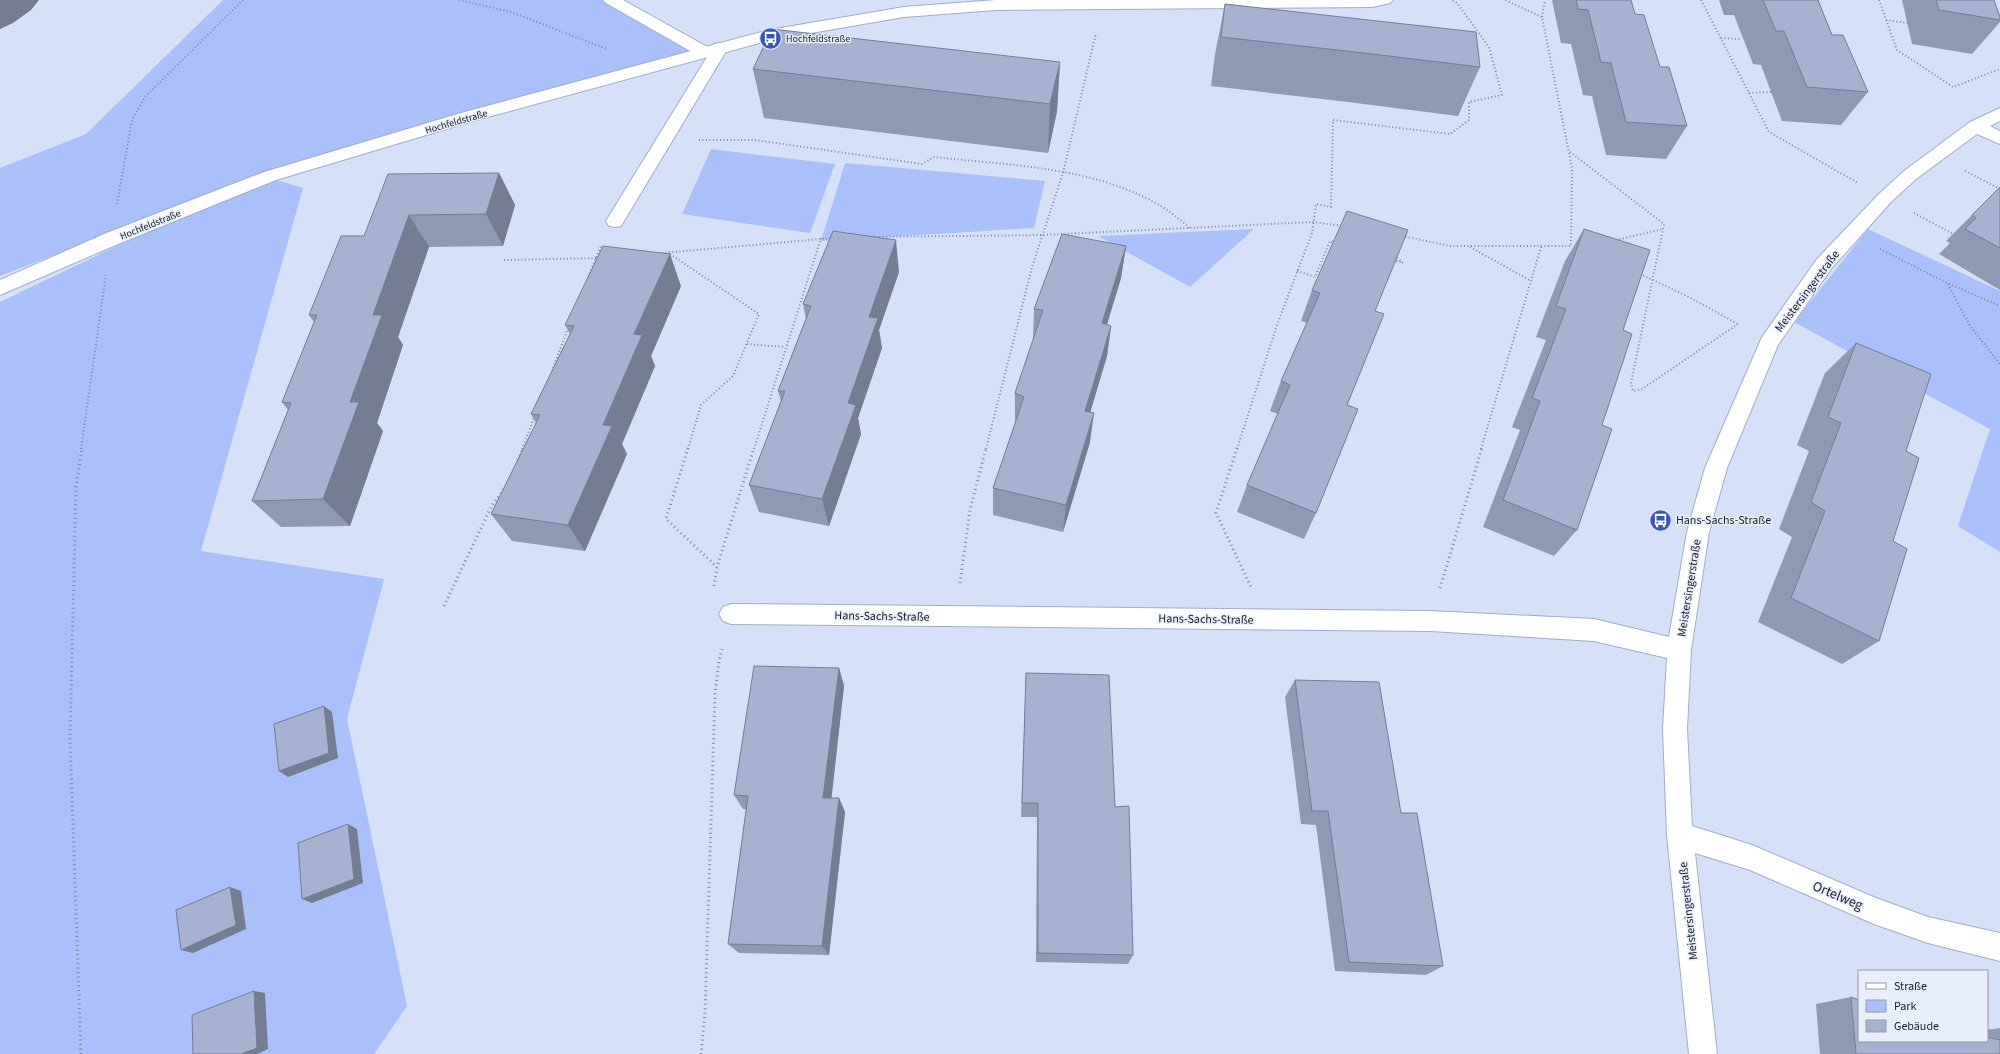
<svg xmlns="http://www.w3.org/2000/svg" width="2000" height="1054" viewBox="0 0 2000 1054" font-family="'Source Sans 3',sans-serif">
	<style>
		.green { fill: #a9c0fa }
		.lines { fill: none; stroke-linecap: round; stroke-linejoin: round }
		.service-casing { stroke: #a0adca; stroke-width: 2 }
		.minor-casing { stroke: #a0adca; stroke-width: 2 }
		.path-far1 { stroke: #81889b; stroke-width: 2; stroke-dasharray: 1 2.5; stroke-linecap: butt }
		.path { stroke: #81889b; stroke-width: 3; stroke-dasharray: 1 3.5; stroke-linecap: butt }
		.service { fill: #fff; fill-rule: evenodd }
		.minor { fill: #fff; fill-rule: evenodd }
		.wall { fill: #8f99b3 }
		.shaded-wall { fill: #747d92 }
		.building { fill: #a6b2d0; stroke: #747d92 }
		.labels { text-anchor: middle; stroke-width: 3; stroke-linejoin: round; paint-order: stroke }
		.far-poi-label { font-size: 10px; fill: #181c27; stroke: #e8eefa; text-anchor: start }
		.far-street-label { font-size: 10px; fill: #181c27; stroke: #e8eefa }
		.street-label { font-size: 12px; fill: #181c27; stroke: #e8eefa }
		.poi-label { font-size: 12px; fill: #181c27; stroke: #e8eefa; text-anchor: start }
		.near-street-label { font-size: 14px; fill: #181c27; stroke: #e8eefa }
	</style>
	<rect width="100%" height="100%" fill="#d6e0f9"/>
	<path class="green" d="M223,0h387l92,49 -349,99 -237,83 -116,45v-108l86,-34z
		M711,149l124,15 -25,69 -128,-19z
		M845,163l200,18 -11,47 -213,13z
		M270,178l33,10 -102,363 183,28 -37,140 60,287 -33,48h-374v-752l125,-60z
		M1254,229l-64,58 -92,-51z
		M1868,229l132,62v261l-42,-26 32,-97 -196,-107z"/>
	<g class="lines">
		<defs>
			<path id="service" d="M603,0h20l88,49 3,-5 6,-1 6,1 2,4 -107,178 -6,1 -6,-1 -3,-5 101,-164 -8,-1 -93,-53z"/>
			<path id="minor" d="M996,0h397l-3,3 -18,4 -376,3 -92,7 -134,23 -297,81 -197,59 -158,64 -118,51v-15l104,-46 160,-62 197,-59 308,-83 135,-23z
				M2000,108v13l-10,5 10,5v13l-23,-10 -61,45 -25,23 -60,67 -53,76 -51,123 -18,64 -18,118 -4,79 5,97 60,19 124,53 52,19 72,16v28l-72,-18 -54,-19 -124,-54 -55,-17 22,201h-28l-22,-219 -4,-106 4,-71 -73,-17 -164,-10 -699,-7 -8,-3 -4,-7 4,-7 8,-3 699,7 164,8 75,18 18,-105 18,-64 57,-131 55,-78 62,-65 25,-23 66,-49z"/>
		</defs>
		<use href="#service" class="service-casing"/>
		<use href="#minor" class="minor-casing"/>
		<path class="path-far1" d="M459,0l52,12 96,37
			M1701,0l68,132 89,51
			M1879,0l18,50 56,37 47,-18
			M1542,17l3,-17
			M1886,20l22,3
			M1721,38l21,1
			M1749,93l22,-1
			M699,140h56l167,24 12,-7c71,8 149,9 214,42 15,7 29,18 42,29
			M1570,152l94,72 -33,159 2,8 9,-2 96,-65
			M1965,171l35,18
			M117,204l15,-84 13,-23 98,-97
			M1914,213l39,21
			M1402,236l48,10h121l1,-78 -30,-151 -37,-17
			M872,237l170,-2 271,-13 29,4
			M1616,240l47,-11
			M1470,247l61,34
			M1880,249l67,34 53,23
			M662,253l171,-15
			M670,254l89,60 -26,62 -32,29 -13,44
			M504,260l96,-2
			M1393,260l10,3 -8,-7
			M1297,271l18,6 15,-36 6,2
			M1640,274l47,22 51,28
			M587,280l14,-34
			M1948,284l22,42 30,38
			M747,344l38,3
			M553,368l15,-40
			M81,449l25,-175
			M522,449l12,-31
			M754,449l67,-211
			M986,449l46,-182 31,-94 33,-140
			M1237,449l40,-124 35,-92 4,-29 15,3 2,-87 117,14 19,-14v-18l33,-7 -13,-48 -32,-44 -5,-3
			M1481,449l60,-202"/>
		<path class="path" d="M688,448l-22,71 51,48
			M1237,448l-21,65 35,74
			M518,460l5,-12
			M960,583l10,-73 16,-62
			M714,586l3,-19 37,-119
			M1440,588l42,-140
			M444,606l47,-99 13,-18
			M81,1054l-11,-314 6,-253 6,-39
			M701,1054l4,-41 10,-319 4,-33 4,-15"/>
		<use href="#service" class="service"/>
		<use href="#minor" class="minor"/>
	</g>
	<path class="wall" d="M1552,0h79l4,14 52,112 -21,33 -60,-4 -14,-59 -9,-1 -12,-51 -10,-1z
		M1719,0h99l14,35 36,57 -27,33 -59,-4 -21,-56 -8,-1 -19,-49h-10z
		M1902,0h92l6,17v5l-28,32 -60,-10z
		M1225,4l255,63 -22,49 -110,-14 -137,-16 4,-32z
		M1060,62l-3,49 -9,42 -284,-35 -11,-49z
		M499,173l16,32 -12,41 -74,1 -31,90 5,8 -26,78 6,8 -33,95 -69,1 -29,-26 36,-91 -6,-8 32,-80 -5,-7 55,-79z
		M2000,187v103l-61,-36 11,-11 -4,-2z
		M1584,229l39,101 -46,200 -23,26 -71,-29 37,-97 -8,-3 34,-87 -10,-3 29,-76z
		M1126,246l-5,32 -14,47 4,1 -4,30 -17,56v30l-27,90 -70,-17v-27l22,-65v-30l18,-53 1,-31z
		M899,272l-20,58 3,18 -24,70 3,16 -32,92 -70,-14 -10,-27 32,-84 -3,-10 28,-72 -3,-15z
		M681,286l-30,70 4,10 -33,78 5,10 -42,97 -73,-10 -21,-27 45,-91 -5,-9 39,-80 -5,-9z
		M1312,290l63,21 -28,94 -31,108 -12,26 -67,-27 10,-27 31,-71 -8,-3 11,-30 26,-58 -6,-2z
		M1856,343l50,108 -13,90 -14,100 -37,23 -84,-42 34,-85 -13,-8 30,-78 -12,-6 28,-72z
		M839,668l5,18 -13,112h8l6,14 -16,143 -90,-2 -11,-9 18,-135h-3l-9,-14z
		M1026,673l89,134 18,148 -5,9 -92,-2 1,-145h-16z
		M1295,680l106,133 42,153 -17,9 -91,-4 -19,-146 -15,-1 -16,-127z
		M1851,997l136,44v-11l13,-2v26h-180l-4,-50z"/>
	<path class="shaded-wall" d="M0,0h39l-8,10 -18,13 -13,6z
		M1060,62l-3,49 -9,42 2,-49z
		M499,173l16,32 -12,41 -17,-32z
		M409,215l20,32 -31,90 5,8 -26,78 6,8 -33,95 -27,-27 50,-184z
		M896,240l3,32 -20,58 3,18 -24,70 3,16 -32,92 -7,-27 26,-96 21,-86z
		M1126,246l-5,32 -23,75 4,-30z
		M670,254l11,32 -30,70 4,10 -33,78 5,10 -42,97 -17,-26 35,-100 31,-91z
		M1111,326l-4,30 -25,84 3,-29z
		M1094,413l-4,29 -27,90 3,-27z
		M839,668l5,18 -14,126 -7,-14z
		M324,706l8,6 6,46 -50,19 -9,-6z
		M839,798l6,14 -16,143 -7,-9z
		M348,824l9,5 6,54 -51,20 -10,-4z
		M230,887l11,4 5,38 -53,24 -12,-3z
		M254,991l11,2 3,56 -11,5h-16z"/>
	<path class="building" d="M1576,0h55l4,14 9,1 16,52h9l18,59 -61,-4 -15,-59 -10,-1 -13,-52 -10,-1z
		M1763,0h55l14,35h11l25,57 -61,-5 -23,-56h-8z
		M1936,0h58l6,17v3l-61,-10z
		M1225,4l251,28 4,35 -116,-14 -143,-16z
		M772,29l288,33 -10,42 -297,-35z
		M499,173l-13,41 -77,1 -36,100h9l-32,87h9l-36,97 -71,2 39,-98 -9,-1 35,-87h-8l32,-79h23l24,-62z
		M2000,187v61l-35,-19 11,-11 -4,-3z
		M1347,211l61,19 -33,81 9,3 -37,91 11,4 -42,104 -69,-28 43,-100 -9,-4 39,-88 -8,-3z
		M1584,229l66,21 -27,80 9,4 -30,91 10,4 -35,101 -74,-30 37,-99 -8,-3 34,-89 -10,-3z
		M833,231l63,9 -27,77 9,1 -30,85 8,2 -34,94 -73,-14 36,-94h-7l33,-85 -8,-2z
		M1062,234l64,12 -24,77 9,3 -26,85 9,2 -28,92 -73,-17 31,-91 -9,-4 28,-83 -9,-1z
		M603,246l67,8 -36,80 8,1 -39,90 9,1 -44,99 -77,-11 49,-99 -9,-1 43,-88 -9,-1z
		M1856,343l75,31 -25,77 13,7 -26,83 14,8 -28,92 -88,-43 34,-87 -14,-9 30,-79 -13,-6z
		M754,666l85,2 -16,130h16l-17,148 -94,-2 20,-148 -14,-1z
		M1026,673l83,2 6,132 14,-1 4,149 -95,-2v-150h-16z
		M1295,680l84,2 22,131h16l26,153 -94,-4 -21,-151h-16z
		M324,706l5,47 -50,18 -5,-47z
		M348,824l6,55 -52,20 -4,-56z
		M230,887l6,38 -55,25 -5,-40z
		M254,991l3,57 -16,6h-48l-1,-39z
		M1851,997l8,3v41h128v-4l13,3v14h-144z"/>
	<defs>
		<symbol id="bus-disc" viewBox="-11 -11 22 22"><circle r="9.5" fill="#3556c7" stroke="#e8eefa"/><path d="M-5-6H5V4H4V6H2V4H-2V6H-4V4H-5ZM-3.5-4V0h7V-4ZM-3.5 1.2v1.5H-2V1.2ZM2 1.2v1.5H3.5V1.2Z" fill="#fff"/></symbol>
	</defs>
	<g fill-rule="evenodd">
		<use href="#bus-disc" x="758" y="26" width="25" height="25"/>
		<use href="#bus-disc" x="1648" y="508" width="25" height="25"/>
	</g>
	<g class="labels">
		<g class="far-poi-label">
			<text x="786" y="42">Hochfeldstraße</text>
		</g>
		<g class="far-street-label">
			<text transform="translate(456 121) rotate(-16)" y="4">Hochfeldstraße</text>
			<text transform="translate(150 224) rotate(-22)" y="4">Hochfeldstraße</text>
		</g>
		<g class="street-label">
			<text transform="translate(1807 291) rotate(-53)" y="4">Meistersingerstraße</text>
			<text transform="translate(1689 588) rotate(-81)" y="4">Meistersingerstraße</text>
			<text transform="translate(882 616) rotate(1)" y="4">Hans-Sachs-Straße</text>
			<text transform="translate(1206 619) rotate(1)" y="4">Hans-Sachs-Straße</text>
			<text transform="translate(1688 911) rotate(-96)" y="4">Meistersingerstraße</text>
		</g>
		<g class="poi-label">
			<text x="1676" y="524">Hans-Sachs-Straße</text>
		</g>
		<g class="near-street-label">
			<text transform="translate(1838 895) rotate(23)" y="5">Ortelweg</text>
		</g>
	</g>
	<rect x="1858" y="970" width="130" height="72" fill="#e8eefa" stroke="#959aa6"/>
	<rect x="1866" y="983" width="20" height="6" fill="#ffffff" stroke="#959aa6"/>
	<text x="1894" y="990" font-size="12" fill="#181c27">Straße</text>
	<rect x="1866" y="1000" width="20" height="12" fill="#a9c0fa" stroke="#959aa6"/>
	<text x="1894" y="1010" font-size="12" fill="#181c27">Park</text>
	<rect x="1866" y="1020" width="20" height="12" fill="#a6b2d0" stroke="#959aa6"/>
	<text x="1894" y="1030" font-size="12" fill="#181c27">Gebäude</text>
</svg>
